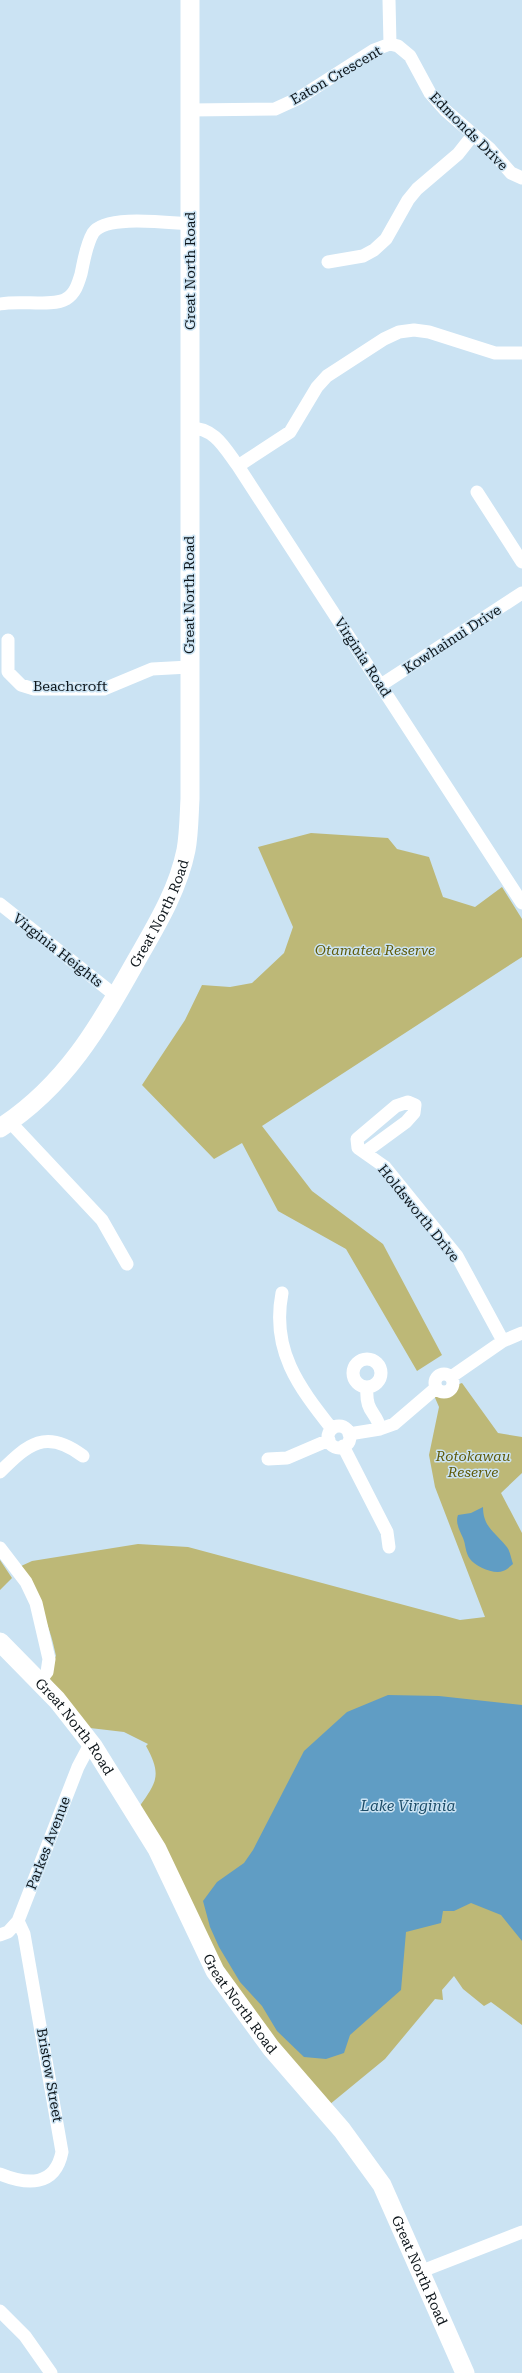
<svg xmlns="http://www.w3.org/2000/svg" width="522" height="2373" viewBox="0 0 522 2373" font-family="'Roboto Serif',serif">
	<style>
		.green { fill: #bdb877 }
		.water { fill: #609dc4 }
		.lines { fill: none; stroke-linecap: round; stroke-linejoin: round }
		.minor { stroke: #fff; stroke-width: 13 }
		.highway { stroke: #fff; stroke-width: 19 }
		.labels { text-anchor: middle; stroke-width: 3; stroke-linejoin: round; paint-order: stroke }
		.street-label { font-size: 14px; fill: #0d151a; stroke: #cbe3f3 }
		.park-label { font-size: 14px; font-style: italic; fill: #5f5a09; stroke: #cbe3f3 }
		.water-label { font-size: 15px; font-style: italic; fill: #1c4c68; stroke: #cbe3f3 }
	</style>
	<rect width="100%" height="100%" fill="#cbe3f3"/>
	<path class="green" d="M311,833l77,5 9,11 32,8 14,40 32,10 27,-20 20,32v38l-260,169 50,65 71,53 59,111 -25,16 -71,-122 -68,-38 -36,-68 -28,16 -72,-74 43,-65 17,-35 28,2 22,-4 32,-30 9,-26 -35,-80z
		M462,1383l36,50 24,4v36l-21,20 21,40v492l-31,-23 -7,4 -21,-17 -9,-13 -12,14 1,10 -8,-1 -50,60 -56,46 -98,-118 -92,-180c18,-25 23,-32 7,-61l2,-2 -24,-12 -34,-4 -45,-55 11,-17c-7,-36 -20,-58 -37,-89l13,-6 106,-17 50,3 272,73 25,-3 -50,-130 -6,-32 10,-48 -6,-14z
		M0,1560l12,18 -12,12z"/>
	<path class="water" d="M483,1507c0,20 12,25 23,39 4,4 5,12 7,18 -3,2 -6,6 -10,7 -9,4 -28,-5 -33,-12 -5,-7 -4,-14 -7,-21 -3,-7 -8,-15 -5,-23l13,-2z
		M388,1695l51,1 83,9v236l-21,-26 -30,-12 -17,8h-11l-2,12 -35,9 -5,58 -51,45 -6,18 -18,6 -22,-2 -27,-26 -15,-25 -22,-24 -21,-35 -9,-20 -7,-26 14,-19 27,-19 9,-13 51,-99 43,-39z"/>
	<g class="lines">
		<path class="minor" d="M390,44l8,2 12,10 20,37 15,17 45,39 21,24 11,5
			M190,110l85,-1 24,-11 75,-48 16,-6 -1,-44
			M328,262l35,-6 11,-6 12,-11 22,-39 9,-11 41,-35 15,-19
			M0,304c19,-4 53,3 66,-5 9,-5 12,-15 15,-25 3,-14 5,-29 12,-41 12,-19 76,-10 97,-9
			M190,428c25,0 34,19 48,38l284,437
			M238,466l52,-34 27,-45 10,-11 57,-37 15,-7 15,-2 15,2 66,21h27
			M477,492l45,70
			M8,640v32l13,13 13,4h70l48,-20 37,-2
			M381,685l141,-92
			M0,904l116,92
			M10,1122l92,98 25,44
			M365,1152l41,-30 8,-9 1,-8 -7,-3 -12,4 -39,33 1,9 27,19 72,89 46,85
			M282,1293c-11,57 16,93 50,136
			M353 1373a14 14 0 1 1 28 0a14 14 0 1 1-28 0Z
			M435 1383a9 9 0 1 1 18 0a9 9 0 1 1-18 0Z
			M451,1377l52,-36 19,-8
			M367,1387c-2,27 10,24 13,42
			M328 1437a11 11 0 1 1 22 0a11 11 0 1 1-22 0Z
			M349,1434l31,-5 14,-5 42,-36
			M343,1446l44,86 2,15
			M268,1459l19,-1 42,-18
			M0,1472c28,-28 46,-44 83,-16
			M0,1548l26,34 10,21 13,56 -2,13 -8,10
			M0,1935l8,-3 10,-11 60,-154 9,-17 6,-4
			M0,2174c27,11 55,13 62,-22l-38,-218 -6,-13
			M422,2271l100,-39
			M0,2311l25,25 26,37"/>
		<g class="highway">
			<path id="s1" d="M0,1128c65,-42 99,-101 136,-167 20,-35 42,-71 50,-111 3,-16 3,-34 4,-51v-799"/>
			<path id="s2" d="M0,1642l57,58 36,46 64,103 58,122 56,77 71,82 40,55 83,188"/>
		</g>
	</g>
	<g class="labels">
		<g class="street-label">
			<text transform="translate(336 75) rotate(-30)" y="5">Eaton Crescent</text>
			<text transform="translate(469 131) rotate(45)" y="5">Edmonds Drive</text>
			<text transform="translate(190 271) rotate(-90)" y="5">Great North Road</text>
			<text transform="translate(189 595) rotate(-90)" y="5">Great North Road</text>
			<text transform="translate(452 639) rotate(-33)" y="5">Kowhainui Drive</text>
			<text transform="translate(363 657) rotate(57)" y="5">Virginia Road</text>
			<text x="70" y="691">Beachcroft</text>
			<text dy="5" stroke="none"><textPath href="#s1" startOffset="271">Great North Road</textPath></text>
			<text transform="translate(58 950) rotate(38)" y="5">Virginia Heights</text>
			<text transform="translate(419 1213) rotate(51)" y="5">Holdsworth Drive</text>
			<text dy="5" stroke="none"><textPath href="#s2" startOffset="113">Great North Road</textPath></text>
			<text transform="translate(48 1843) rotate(-69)" y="5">Parkes Avenue</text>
			<text dy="5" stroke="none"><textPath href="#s2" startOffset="437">Great North Road</textPath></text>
			<text transform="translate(50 2075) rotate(80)" y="5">Bristow Street</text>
			<text dy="5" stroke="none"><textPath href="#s2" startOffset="761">Great North Road</textPath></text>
		</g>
		<g class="park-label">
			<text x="375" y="955">Otamatea Reserve</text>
			<text x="473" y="1461">Rotokawau<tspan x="473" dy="16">Reserve</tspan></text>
		</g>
		<g class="water-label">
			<text x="408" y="1811">Lake Virginia</text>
		</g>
	</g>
</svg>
